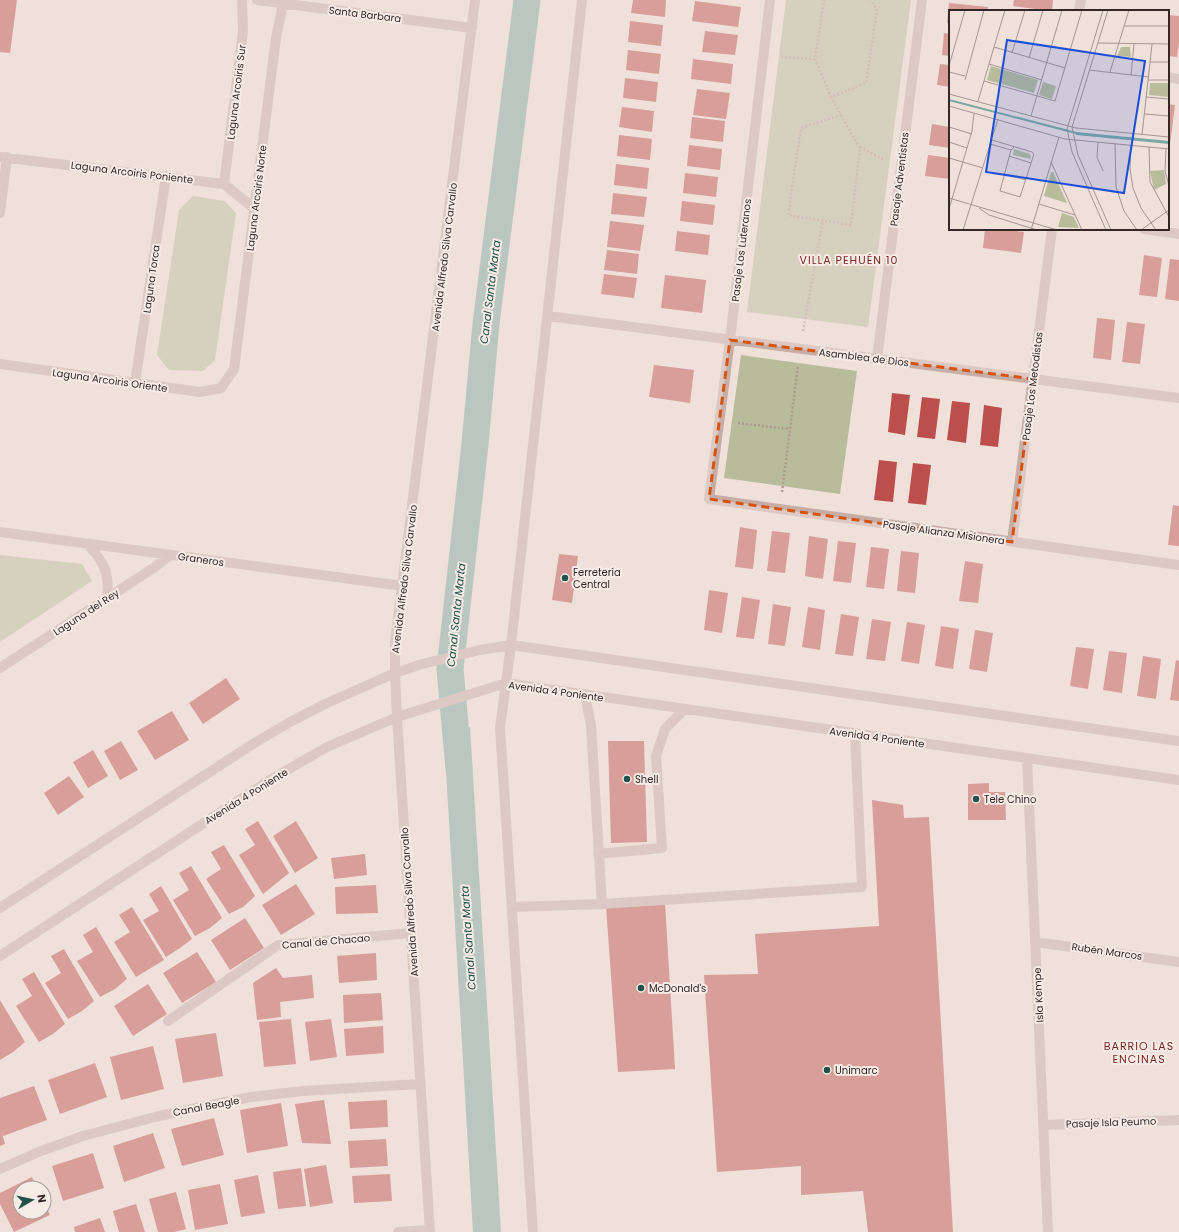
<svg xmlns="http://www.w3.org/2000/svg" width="1179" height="1232" viewBox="0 0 1179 1232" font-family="Poppins,sans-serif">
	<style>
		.green { fill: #b8bc9b }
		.water { fill: #7ba9a2 }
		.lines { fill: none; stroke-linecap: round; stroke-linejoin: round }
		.canal { stroke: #7ba9a2; stroke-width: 27 }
		.building { fill: #bc4f4b }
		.path { stroke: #b19891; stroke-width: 2.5; stroke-dasharray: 2 2; stroke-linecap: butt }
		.minor { stroke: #c6aea7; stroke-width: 10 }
		.marked { fill: none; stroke: #d6540f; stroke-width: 3; stroke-dasharray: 8 5; stroke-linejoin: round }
		.poi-dot { fill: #20514a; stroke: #f7ebe5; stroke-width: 1.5 }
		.labels { text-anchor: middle; stroke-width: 4; stroke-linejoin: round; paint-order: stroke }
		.street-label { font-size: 10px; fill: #332827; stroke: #f7ebe5 }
		.poi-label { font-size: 10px; fill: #332827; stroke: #f7ebe5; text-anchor: start }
		.neighbourhood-label { font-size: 11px; letter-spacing: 1px; fill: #7b2927; stroke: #f7ebe5 }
		.water-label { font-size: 11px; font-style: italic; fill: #20514a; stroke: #f7ebe5 }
		.inset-river { fill: none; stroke: #7ba9a2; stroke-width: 2 }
		.inset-road { fill: none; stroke: #a49692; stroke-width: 1 }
		.view { fill: #1d4ed8; fill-opacity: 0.15; stroke: #1d4ed8; stroke-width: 2 }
		.inset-edge { fill: none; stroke: #332827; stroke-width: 2 }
	</style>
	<rect width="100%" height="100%" fill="#efe0da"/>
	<path class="green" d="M786,0h125l-43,327 -121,-15z
		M193,196l31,5 12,12 -21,147 -12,11 -34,-1 -12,-15 22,-145z
		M741,355l116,16 -17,123 -116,-16z
		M0,555l82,9 10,17 -92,61z"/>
	<path class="water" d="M470,727l31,505h-28l-29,-496z"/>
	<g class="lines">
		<path class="canal" d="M459,769l-9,-100 25,-225 11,-120 41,-324"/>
	</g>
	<path class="building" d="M0,0h17l-7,53 -10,-1z
		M633,0h33l-1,17 -34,-4z
		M1014,0h39l-1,11 -39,-5z
		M695,1l46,6 -3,20 -46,-6z
		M949,3l39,4 -1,4h-37v13l-3,-1z
		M1168,15l11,1v27l-2,14 -9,-1z
		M630,21l33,4 -2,21 -33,-4z
		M705,31l33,4 -3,20 -33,-3z
		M944,33l6,1v22l-8,-1z
		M628,50l33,4 -2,20 -33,-4z
		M693,59l40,5 -2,20 -40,-5z
		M940,64l10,1v22l-13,-2z
		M625,78l33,4 -2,20 -33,-4z
		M697,89l33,4 -4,26 -33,-4z
		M1168,104l7,1 -5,39h-2z
		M622,107l32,4 -2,21 -33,-5z
		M692,117l33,4 -2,21 -33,-4z
		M932,124l18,3v21l-21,-3z
		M619,135l33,4 -2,21 -33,-4z
		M689,145l33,4 -2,21 -33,-4z
		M928,155l22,3v21l-25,-3z
		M616,164l33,4 -2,21 -33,-4z
		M685,173l33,4 -2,20 -33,-4z
		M613,193l34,4 -3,20 -33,-3z
		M682,201l33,4 -2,20 -33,-4z
		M610,221l34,4 -4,26 -33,-4z
		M985,229h14l25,3 -3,21 -38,-5z
		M677,231l33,4 -2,20 -33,-4z
		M607,250l32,4 -2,20 -33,-4z
		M1144,255l18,3 -5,39 -18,-2z
		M1170,259l9,1v41l-14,-2z
		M604,274l33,4 -3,20 -33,-4z
		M665,275l41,5 -4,33 -41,-5z
		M1097,318l18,2 -4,40 -18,-2z
		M1127,322l18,2 -5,40 -18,-2z
		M654,365l40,5 -4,33 -41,-6z
		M892,393l18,2 -5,40 -17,-3z
		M922,397l18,2 -5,40 -18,-2z
		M952,401l18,2 -4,40 -19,-3z
		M984,405l18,3 -4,39 -18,-2z
		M879,460l18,2 -4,40 -19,-2z
		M913,463l18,2 -5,40 -18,-2z
		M1173,505l6,1v40l-11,-1z
		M740,527l17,3 -4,39 -18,-2z
		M772,531l18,2 -5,40 -18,-2z
		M809,536l19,3 -5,40 -18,-3z
		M838,541l18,2 -5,40 -18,-2z
		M871,547l18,2 -5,40 -18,-2z
		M901,551l18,2 -4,40 -18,-2z
		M559,554l19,2 -6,47 -20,-3z
		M965,561l18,3 -5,39 -19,-2z
		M709,590l19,3 -6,40 -18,-3z
		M742,597l18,3 -6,39 -18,-2z
		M773,604l18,3 -6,39 -17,-2z
		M808,607l17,3 -5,40 -18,-3z
		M841,614l18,3 -6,39 -18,-2z
		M872,619l19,3 -6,39 -19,-2z
		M907,622l18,3 -6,39 -18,-3z
		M941,626l18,3 -6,40 -18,-3z
		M975,630l18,3 -6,39 -18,-3z
		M1076,647l18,2 -6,40 -18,-3z
		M1109,651l18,2 -5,40 -19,-3z
		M1143,656l18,3 -5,40 -19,-3z
		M1176,660l3,1v40l-9,-1z
		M226,678l14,21 -37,25 -14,-21z
		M172,711l17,29 -34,20 -18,-29z
		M121,741l17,29 -18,10 -16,-29z
		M608,741h36l3,101 -36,1z
		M93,750l15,26 -20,12 -15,-26z
		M69,776l15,21 -26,18 -14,-22z
		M989,783v9h16l1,28h-38v-36z
		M872,800l31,5 1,13 25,-1 24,415h-85l-5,-41 -62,4v-29l-84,6 -13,-197 54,-1 -3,-40 124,-8z
		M258,821l31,52 -26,21 -24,-39 16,-10 -10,-16z
		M296,821l22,37 -23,15 -22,-37z
		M224,845l31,51 -12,11 -14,7 -23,-35 15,-10 -10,-17z
		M365,854l2,21 -33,4 -3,-21z
		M191,866l31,52 -12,10 -15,8 -22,-36 16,-10 -10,-17z
		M296,884l19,30 -34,21 -19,-30z
		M376,885l2,28 -42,1 -1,-27z
		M161,886l31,53 -12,9 -14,9 -23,-37 16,-9 -10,-17z
		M665,903l10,166 -57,3 -12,-165z
		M132,907l32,53 -28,17 -22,-35 16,-10 -11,-17z
		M245,918l19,30 -34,22 -19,-30z
		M96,927l31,52 -12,10 -15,8 -23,-36 16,-9 -10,-17z
		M64,949l30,52 -12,10 -14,8 -23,-36 16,-10 -10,-17z
		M197,952l19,30 -34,21 -19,-30z
		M376,953l1,27 -38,3 -2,-27z
		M276,968l7,10 29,-3 2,23 -34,4 1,15 -24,3 -4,-37z
		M34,972l31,52 -12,10 -14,8 -23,-36 16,-10 -10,-17z
		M148,984l19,30 -34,22 -19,-30z
		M381,993l2,27 -39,3 -1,-28z
		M0,1000l25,42 -12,10 -13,8z
		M291,1019l5,45 -32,3 -5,-45z
		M331,1019l6,38 -27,4 -5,-39z
		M383,1026l1,27 -38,3 -2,-27z
		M216,1033l7,43 -40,7 -8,-44z
		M153,1046l11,43 -43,11 -11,-43z
		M95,1063l12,34 -47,17 -12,-34z
		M34,1086l13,34 -44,16 -2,-6 4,14 -5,2v-48z
		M324,1100l7,44 -29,-1 -7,-39z
		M387,1100l1,27 -38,2 -2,-27z
		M281,1103l7,43 -41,7 -7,-43z
		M214,1118l10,37 -42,11 -11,-37z
		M153,1133l12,35 -41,14 -11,-36z
		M386,1139l2,27 -38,2 -2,-27z
		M93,1153l11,35 -41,13 -11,-35z
		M326,1165l7,38 -23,4 -6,-38z
		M301,1168l5,38 -28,3 -5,-37z
		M390,1174l2,27 -38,2 -2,-27z
		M258,1175l7,38 -24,4 -7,-37z
		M32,1177l5,11h-17v24h24v-10l6,13 -36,17 -14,-28v-11z
		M220,1184l8,40 -33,6 -7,-40z
		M176,1192l10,37 -12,3h-16l-9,-33z
		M136,1204l9,28h-26l-6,-21z
		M100,1218l5,14h-30l-1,-5z"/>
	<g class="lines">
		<path class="path" d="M825,0l-1,1 -9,58 16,38 35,-14 11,-73 -7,-10
			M781,57l33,2
			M831,97l10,18
			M841,115l14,25 5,7 -9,78 -63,-10 13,-87z
			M860,147l24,13
			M803,331l20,-111
			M738,423l51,6
			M782,492l16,-126"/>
		<path class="minor" d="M257,0l215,28
			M770,0l-40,340 -21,159 470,66
			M1079,11l2,-11
			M1168,77l11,2
			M0,157l224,27 31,25
			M224,184l19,-153 -1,-31
			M0,213l7,-56
			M1144,229l35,5
			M548,316l631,82
			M877,359l45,-359
			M0,364l200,28 21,-4 13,-19 42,-331 7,-34
			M135,383l31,-207
			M0,532l403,54
			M1012,542l40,-313
			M87,544c17,17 23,30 20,54
			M0,668l155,-101 15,-12
			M585,694l6,32 11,178
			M1027,758l21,474
			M598,854l64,-6 -6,-92 9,-27 20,-20
			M512,907l90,-3 260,-17 -7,-154
			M0,908l256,-166 34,-20 35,-18 70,-31 27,-9 58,-14 31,-5 668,96
			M1035,942l144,20
			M0,956l273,-178 54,-31 70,-30 109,-34 673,97
			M168,1021l110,-76 133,-12
			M1044,1125l135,-5
			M0,1169l41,-18 42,-15 72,-19 46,-10 50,-10 52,-6 117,-7
			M398,1232l31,-2
			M430,1232l-33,-515 -2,-44v-31l80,-642
			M533,1232l-33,-504 11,-83 71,-645"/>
	</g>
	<path d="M0 0H1179V1232H0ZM730,340l303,39 -21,163 -303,-43z" fill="#efe0da" fill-opacity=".55" fill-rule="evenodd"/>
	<path class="marked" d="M730,340l303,39 -21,163 -303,-43z"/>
	<g class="poi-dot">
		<circle cx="565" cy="578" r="4"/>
		<circle cx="627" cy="779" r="4"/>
		<circle cx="976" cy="799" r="4"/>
		<circle cx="641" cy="988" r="4"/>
		<circle cx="827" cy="1070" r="4"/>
	</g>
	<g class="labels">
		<g class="street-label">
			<text transform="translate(365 14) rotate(7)" y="4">Santa Barbara</text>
			<text transform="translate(236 92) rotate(-83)" y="4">Laguna Arcoiris Sur</text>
			<text transform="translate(132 172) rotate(7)" y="4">Laguna Arcoiris Poniente</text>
			<text transform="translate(899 179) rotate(-83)" y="4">Pasaje Adventistas</text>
			<text transform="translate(256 198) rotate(-83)" y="4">Laguna Arcoiris Norte</text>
			<text transform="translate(741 250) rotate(-83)" y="4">Pasaje Los Luteranos</text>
			<text transform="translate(444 257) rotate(-83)" y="4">Avenida Alfredo Silva Carvallo</text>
			<text transform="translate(151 279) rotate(-82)" y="4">Laguna Torca</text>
			<text transform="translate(864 357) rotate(7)" y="4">Asamblea de Dios</text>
			<text transform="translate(110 380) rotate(8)" y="4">Laguna Arcoiris Oriente</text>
			<text transform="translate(1032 386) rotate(-83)" y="4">Pasaje Los Metodistas</text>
			<text transform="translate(944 532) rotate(8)" y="4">Pasaje Alianza Misionera</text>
			<text transform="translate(201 559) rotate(8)" y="4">Graneros</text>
			<text transform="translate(404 579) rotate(-83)" y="4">Avenida Alfredo Silva Carvallo</text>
			<text transform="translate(86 612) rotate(-33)" y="4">Laguna del Rey</text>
			<text transform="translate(556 691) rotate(8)" y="4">Avenida 4 Poniente</text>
			<text transform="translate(877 737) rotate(8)" y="4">Avenida 4 Poniente</text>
			<text transform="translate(246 796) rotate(-32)" y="4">Avenida 4 Poniente</text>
			<text transform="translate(409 902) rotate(-94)" y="4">Avenida Alfredo Silva Carvallo</text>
			<text transform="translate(326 941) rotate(-5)" y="4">Canal de Chacao</text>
			<text transform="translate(1107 951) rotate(8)" y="4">Rubén Marcos</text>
			<text transform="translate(1038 995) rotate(-93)" y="4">Isla Kempe</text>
			<text transform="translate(206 1106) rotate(-11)" y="4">Canal Beagle</text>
			<text transform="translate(1111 1122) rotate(-2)" y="4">Pasaje Isla Peumo</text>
		</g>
		<g class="poi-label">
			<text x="573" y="576">Ferretería<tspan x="573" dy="12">Central</tspan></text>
			<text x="635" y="783">Shell</text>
			<text x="984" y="803">Tele Chino</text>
			<text x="649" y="992">McDonald's</text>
			<text x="835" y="1074">Unimarc</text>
		</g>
		<g class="neighbourhood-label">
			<text x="849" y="264">VILLA PEHUÉN 10</text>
			<text x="1139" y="1050">BARRIO LAS<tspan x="1139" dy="13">ENCINAS</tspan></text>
		</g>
		<g class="water-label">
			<text transform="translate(490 292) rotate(-83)" y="4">Canal Santa Marta</text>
			<text transform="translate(456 615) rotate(-84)" y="4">Canal Santa Marta</text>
			<text transform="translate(468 938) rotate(-94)" y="4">Canal Santa Marta</text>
		</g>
	</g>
	<g transform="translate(949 10)">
		<rect width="220" height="220" fill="#efe0da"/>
		<path d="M172,37h9l1,10 -14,-1zM42,56l47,14 -4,13 -47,-13zM94,72l13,4 -4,13 -13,-4zM201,73h19v14l-20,-2zM65,139l16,5 1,5 -18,-4zM215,160l2,14 -12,6 -4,-19zM102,162h2l14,31 -23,-7zM113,203l12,4 5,11 -21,-1z" fill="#b8bc9b"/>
		<path d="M127,122l93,9v3l-93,-9z" fill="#7ba9a2"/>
		<path class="inset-river" d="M0,90l131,34"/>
		<path class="inset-road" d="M154,0l-36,119 5,23 34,78M159,0l-36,117 6,28 33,75M175,16h45M149,33l71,1M45,37l71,21M63,43l13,-43M80,48l14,-48M201,52h19M40,54l53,16M0,56l16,-56M140,60l60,7M0,62l16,4M161,62l19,-62M182,65l3,-31M16,70l19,-70M199,70h21M35,71l71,20 27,-91M0,84l127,34 93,9M197,87l23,2M29,91l27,-91M0,96l116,33 104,10M196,104l24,2M82,106l31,-106M0,117l23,7M193,125l10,-91M43,130l40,12 2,2 -14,43 -20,-6 11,-41 3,-3M0,132l18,6M149,132l-1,15 6,14M41,134l21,6M166,134l1,43 8,24 13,19M182,135l-1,24 3,19 8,20 15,22M200,137l1,35 19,35M217,138l-1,23 4,15M60,146l22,7M0,148l34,10M102,152l31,68M55,164l22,6M0,188l108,32M90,194l36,11M30,198l10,7 48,15M0,199l23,-78 2,-18M14,220l35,-111M82,220l28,-93M192,220l28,-20"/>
		<path class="view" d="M58,30l138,21 -21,132 -138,-21z"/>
		<rect width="220" height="220" class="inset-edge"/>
	</g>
	<g transform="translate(32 1200) rotate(81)"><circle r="19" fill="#f7ebe5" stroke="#a99d99"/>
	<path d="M0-3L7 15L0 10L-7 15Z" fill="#20514a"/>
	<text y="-6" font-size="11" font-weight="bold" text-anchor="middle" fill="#332827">N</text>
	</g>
</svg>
